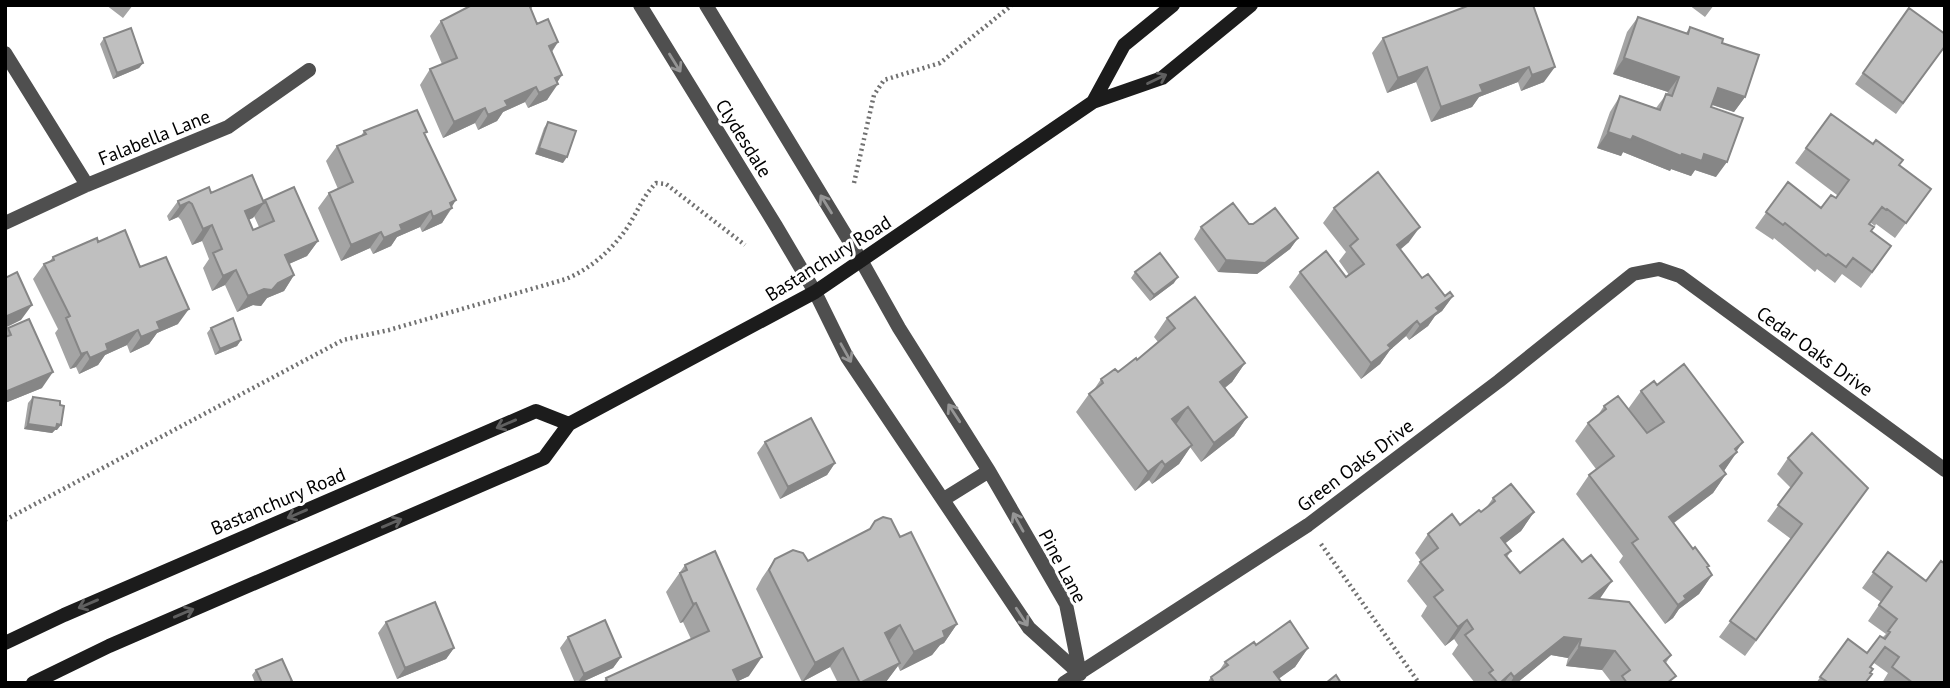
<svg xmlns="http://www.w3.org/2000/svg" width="1950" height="688" viewBox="0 0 1950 688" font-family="'PT Sans',sans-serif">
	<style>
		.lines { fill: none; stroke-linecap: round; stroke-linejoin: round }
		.path { stroke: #717171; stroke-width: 4.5; stroke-dasharray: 2 3.5; stroke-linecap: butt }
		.minor { stroke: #4f4f4f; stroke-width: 14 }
		.secondary { stroke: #1c1c1c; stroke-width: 14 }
		.wall { fill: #a4a4a4; fill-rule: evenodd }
		.shaded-wall { fill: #868686 }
		.building { fill: #bfbfbf; stroke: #868686; stroke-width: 2 }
		.oneway { stroke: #959595 }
		.oneway2 { stroke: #606060 }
		.labels { text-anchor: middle; stroke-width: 6; stroke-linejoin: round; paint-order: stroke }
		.street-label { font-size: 19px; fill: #000; stroke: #fff }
	</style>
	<rect width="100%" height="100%" fill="#fff"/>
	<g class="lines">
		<path class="path" d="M854,183l20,-88 10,-15 56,-17 72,-58
			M5,520l338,-180 46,-10 177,-51c26,-11 47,-30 63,-54 9,-15 15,-30 27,-42l10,1 79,61
			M1321,544l98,139"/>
		<path class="minor" d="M640,5l136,221 39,66 32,65 182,271 51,46
			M706,5l156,257 37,66 90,143 77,133 14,70
			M5,53l82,132
			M5,223l82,-38 141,-58 81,-57
			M944,499l45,-28
			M1064,683l244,-158 191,-144 134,-107 26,-5 21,7 265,194"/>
		<path class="secondary" d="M1093,102l31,-57 49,-40
			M5,643l59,-28 472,-204 33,13
			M33,683l76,-37 435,-188 25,-34 246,-132 278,-190 69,-24 89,-73"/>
	</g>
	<path class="wall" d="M106,5h27l-10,13z
		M1470,5l74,77 -23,9 -3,-9 -39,15 -7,10 -41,15 -15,-40 -29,11 -15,-40 11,-15z
		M1689,5h25l-9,12z
		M533,6l-2,3 6,15 21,18 -6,10 5,31 -10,17 -19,8 -3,-6 -22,10 -6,9 -19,9 -3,-7 -32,15 -23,-53 10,-16 12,-5 -12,-28 11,-15z
		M1909,8l36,38 -49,68 -41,-30z
		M1638,17l48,16 4,-6 32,16 23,54 -11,15 -22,-7 -1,2 5,70 -21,-7 -4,6 -20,-7 -1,2 -47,-19 -2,4 -24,-8 13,-36 10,-16 36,12 12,-16 -55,-18 14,-42z
		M104,38l39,25 -4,5 -26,11 -13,-35z
		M1831,114l100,75 -36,49 -19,-14 -1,2 -4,-3 -1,1 10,38 -19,26 -19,-14 -7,9 -18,-14 -2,3 -41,-34 -1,2 -18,-12 33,-46 33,26 15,-10 1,-3 -42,-32z
		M548,122l15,41 -28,-9 9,-26z
		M364,131l61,4 27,73 -10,15 -20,9 -2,-5 -23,10 -6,9 -18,8 -3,-6 -29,13 -23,-53 11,-15 9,-4 -12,-28 11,-15 24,-10z
		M211,193l52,9 2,-2 53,41 -11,15 -18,8 5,11 -10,16 -17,7 -6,8 -8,-1 -16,7 -12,-27 -13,6 -9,-23 6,-9 -7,-18 -10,4 -11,-25 -3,-3 -9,4 -2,-5 11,-15zM254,216l5,11 -6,3 -4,-10z
		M1334,208l75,34 -9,8 22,28 23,18h8l-11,15 -7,5 -7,10 -19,14 -3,-4 -16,14 -10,14 -19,15 -72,-92 11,-15 46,5 3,-2 -10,-14 7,-9 -23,-29z
		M1249,224l49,14 -8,11 -33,25 -39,-2 -24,-33 7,-12z
		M98,242l42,25 38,57 -21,9 -8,11 -19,9 -3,-8 -22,10 -7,10 -19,9 -3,-7 -6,2 -15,-36 3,-4 -25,-50 11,-15 5,-2 4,-5z
		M1135,272l39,11 -24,18 -19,-23z
		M1167,318l78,45 -13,19 -7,6 22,29 -13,19 -33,26 -11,-15 -11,17 -27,20 -3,-4 -14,11 -59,-79 13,-18 4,-3 8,-12 17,-7 19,-12 21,-18 -4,-5z
		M8,328l34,60 -37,15v-70z
		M211,328l30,12 -4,6 -22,9 -8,-22z
		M1657,385l79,66 -12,20 2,3 -13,19 -39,30 38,52 -13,19 -20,15 -6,9 -8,6 -46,-62 4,-6 -47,-62 13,-19 7,-6 -21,-28 13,-18 10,-8 6,-9 24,3 13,-18z
		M33,397l24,33h-2l-3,3 -28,-4 4,-26z
		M765,442l70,21 -8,12 -47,24 -23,-46z
		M1788,458l69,45 -112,153 -26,-19 72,-98 -24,-18 24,-33 -14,-14z
		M1493,498l41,14 -13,19 -16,12 6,8 -4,6 13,16 79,26 72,56 -5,8 5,20h-59l-10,-13 -36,-4 2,-8 -17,-3 -34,28h-42l-23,-29 6,-9 -4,-6 -9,7 -24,-30 6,-10 -20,-25 14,-20 -6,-8 13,-19 32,-9 21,-13 5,-4z
		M875,521l25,16 57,87 -13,19 -4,2 -8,10 -32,16 -2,-5 -13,17h-47l-8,-16 -28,15 -46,-93 6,-11 13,-19 33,2 61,-31z
		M1888,552l57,131h-63l6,-10 -14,-10 -3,4 -1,6 -4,10h-50l32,-44 19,14 19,-19 -18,-13 13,-19 -19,-14z
		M685,565l64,111 -11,5 1,2h-136l3,-5 85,-39 -8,-17 -3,1 -14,-31z
		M386,622l68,26 -8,11 -49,20 -19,-46z
		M568,637l53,20 -8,11 -33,15h-5l-15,-35z
		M1256,645l52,3 -13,19 -16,11 3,5h-75l4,-6 8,-6 6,-9z
		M256,670l35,13h-36l-3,-8z"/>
	<path class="shaded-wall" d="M558,42l-11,16 2,-12z
		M1624,58l55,19 -11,15 -55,-18z
		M143,63l-4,5 -26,11 4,-6z
		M1427,67l-11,15 -29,11 11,-15z
		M1529,67l-11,15 -39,15 -7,10 -41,15 10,-15 39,-22z
		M1555,67l-11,15 -23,9 11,-16z
		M562,75l-7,11 3,-2 -11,16 -19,8 11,-15 16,-15z
		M536,87l-11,15 -22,10 -6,9 -19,9 10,-15 17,-14z
		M1718,88l27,9 -11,15 -27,-9z
		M485,108l-10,15 -32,15 11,-16z
		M1608,132l25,4 49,18h22l23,8 -11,15 -21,-7 -4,6 -20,-7 -1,2 -47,-19 -2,4 -24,-8z
		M539,148l28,9 -4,6 -28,-9z
		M456,200l-14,23 -20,9 11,-15 17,-14z
		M189,202l-11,15 -9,4 11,-15z
		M264,203l-11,15 -19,8 11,-15z
		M431,211l-11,16 -23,10 -6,9 -18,8 11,-16 16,-13z
		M212,225l-10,16 -10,4 11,-16z
		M1420,227l-11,15 -23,19 11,-16z
		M381,232l-11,16 -29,13 10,-16z
		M1298,238l-8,11 -33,25 -39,-2 8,-12z
		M318,241l-11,15 -32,14 10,-15z
		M236,270l-11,15 -13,6 11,-15z
		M294,275l-10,16 -17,7 -6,8 -8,-1 -16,7 11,-16z
		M1178,277l-4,6 -24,18 4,-6z
		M1453,296l-11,15 -7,5 -7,10 -19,14 11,-15 16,-17z
		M32,305l-11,15 -16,8v-11z
		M189,309l-11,15 -21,9 -8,11 -19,9 11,-16 16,-15z
		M1417,321l-11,15 -16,14 -10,14 -19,15 10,-16 17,-18z
		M138,330l-11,15 -22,10 -7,10 -19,9 11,-16 16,-14z
		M241,340l-4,6 -22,9 5,-6z
		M87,352l-11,15 -6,2 11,-15z
		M1245,363l-13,19 -25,19 13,-19z
		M53,372l-11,16 -37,15v-11z
		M1188,407l-13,19 -3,-7z
		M1247,417l-13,19 -33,26 13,-19z
		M28,424h29l4,1 -4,5h-2l-3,3 -28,-4z
		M1743,442l-9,13 3,-3 -13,19 -4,-5 15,-17z
		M1192,445l-13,19 -27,20 13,-19z
		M1162,461l-13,19 -14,11 13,-19z
		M835,463l-8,12 -47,24 8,-12z
		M1726,474l-13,19 -57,43 13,-19z
		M1534,512l-13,19 -33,26 13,-19z
		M1712,575l-13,19 -20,15 -6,9 -8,6 19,-28z
		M1612,581l-13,19 -9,-2z
		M696,603l-13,19 -3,1 13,-19z
		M1467,620l-13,19 -9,7 13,-19z
		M957,624l-13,19 -4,2 -8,10 -32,16 14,-19 29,-21z
		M900,625l-13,19 -2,-11z
		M1564,637l17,2 -13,19 -17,-3 -34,28h-7l4,-6z
		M1579,647l36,4 -13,19 -36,-4z
		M454,648l-8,11 -49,20 8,-11z
		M843,648l-13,19 -28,15 13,-19z
		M1308,648l-13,19 -22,16 1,-11z
		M621,657l-8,11 -33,15h-3l7,-9z
		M762,657l-13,19 -15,7 -1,-13z
		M900,663l-14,19 -26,1z
		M1511,673l-7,10h-4z"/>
	<path class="building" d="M472,5h61l-3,2 7,17 11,-5 10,23 -9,4 13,29 -7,3 3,6 -19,9 -3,-6 -31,14 3,5 -20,9 -3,-7 -31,14 -24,-53 27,-11 -16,-37z
		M1470,5h63l22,62 -23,8 -3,-8 -49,18 3,7 -42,15 -14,-40 -29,11 -15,-40z
		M1909,8l36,26v12l-42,57 -40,-30z
		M1638,17l50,17 2,-7 33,12 -1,4 37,12 -14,42 -27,-9 -7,19 32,11 -16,44 -23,-8 -2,7 -20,-7 -1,2 -48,-20 -2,4 -23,-8 12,-36 40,14 6,-16 6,2 7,-19 -55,-19z
		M131,28l12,35 -26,10 -13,-35z
		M417,110l10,22 -3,1 32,67 -6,3 2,5 -19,9 -2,-6 -31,14 2,5 -18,8 -3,-6 -30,13 -22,-52 24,-11 -16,-36 29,-12 -2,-3z
		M1831,114l42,30 3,-4 27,20 -4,5 32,24 -25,34 -19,-14 -1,1 -4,-3 -13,17 5,3 -3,4 20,15 -19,26 -19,-14 -7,9 -18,-13 -2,2 -41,-33 -2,2 -17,-13 22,-30 33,26 10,-13 5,3 13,-18 -43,-32z
		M548,122l28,9 -9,26 -28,-9z
		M1378,172l42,55 -23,18 25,33 6,-4 17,22 5,-4 3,4 -17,12 3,3 -19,14 -3,-4 -29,24 3,3 -20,15 -71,-91 26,-21 20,26 18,-13 -14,-18 8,-7 -24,-31z
		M252,175l12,28 -19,8 8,19 21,-9 -9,-21 29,-13 24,54 -33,14 9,20 -16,8 -6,7 -8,-1 -16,7 -12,-26 -13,6 -10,-23 9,-4 -10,-24 -9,4 -11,-25 -3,-2 -9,4 -2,-5 31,-14 2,6z
		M1233,203l16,21h4l22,-16 23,30 -33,25 -39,-3 -25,-33z
		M125,230l15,37 26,-10 23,52 -32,13 3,7 -19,8 -3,-7 -32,14 2,6 -18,8 -3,-6 -6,2 -15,-36 4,-2 -26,-52 10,-4 -1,-3 44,-19 1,4z
		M1160,253l18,24 -24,18 -19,-23z
		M17,272l15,33 -27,12v-39z
		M1195,297l50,66 -25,19 27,35 -33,26 -26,-36 -16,12 20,26 -27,20 -3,-4 -14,11 -59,-78 14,-11 -2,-4 14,-10 3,3 18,-14 1,2 38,-32 -8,-10z
		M233,318l8,22 -21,9 -9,-21z
		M29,319l24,53 -48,20v-55l6,-2 -3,-7z
		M1684,364l59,78 -8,7 2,3 -17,14 6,8 -57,43 24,32 2,-2 14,19 -2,1 5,8 -28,21 2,3 -8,6 -46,-62 6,-4 -49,-64 25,-19 -26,-33 18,-14 -2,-3 14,-10 29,37 17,-11 -23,-31 13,-10 3,4z
		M33,397l27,4v4l4,1 -3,19 -4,-1 -1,4 -28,-4z
		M811,418l24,45 -47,24 -23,-45z
		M1812,433l56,55 -112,152 -26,-19 72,-97 -24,-19 24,-32 -14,-15z
		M1511,484l23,28 -33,26 10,13 -6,4 15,18 43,-34 19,23 9,-7 21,26 -22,17 39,4 42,53 -7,6 12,15 -9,7h-40l-5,-7 8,-6 -15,-19 -36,-4 2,-8 -17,-2 -50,40 -3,-4 -11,10h-2l-9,-10 4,-3 -28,-35 8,-6 -6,-9 -9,7 -24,-30 9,-7 -23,-28 18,-14 -10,-14 24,-20 8,11 19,-15 2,2 14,-11 -2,-3z
		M883,517l8,2 9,18 11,-5 46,92 -14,7 2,6 -31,15 -14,-27 -15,8 15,30 -40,20 -17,-35 -28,15 -46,-93 6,-11 18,-9 10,3 5,8 62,-32 5,-8z
		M715,551l47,106 -29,13 6,13h-131l-2,-5 103,-47 -13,-28 -3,1 -13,-31 7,-3 -2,-5z
		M1888,552l38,29 15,-20 4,3v119h-32l-21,-16 7,-10 -14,-10 -15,20 3,2 -3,4 2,1 -7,9h-36l-9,-6 28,-38 19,14 13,-17 5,3 5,-7 -2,-1 9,-12 -18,-14 13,-18 -19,-15z
		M435,602l19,46 -49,20 -19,-46z
		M605,620l16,37 -37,17 -16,-37z
		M1290,621l18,27 -34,24 8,11h-68l-3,-6 17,-12 -3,-3 29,-20 2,3z
		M282,659l10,22 -4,2h-26l-6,-13z
		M1336,675l5,8h-15z"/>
	<defs><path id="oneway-shaft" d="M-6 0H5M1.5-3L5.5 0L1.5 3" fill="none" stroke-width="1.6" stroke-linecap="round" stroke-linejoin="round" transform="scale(1.75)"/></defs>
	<g class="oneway">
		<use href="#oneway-shaft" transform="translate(675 63) rotate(58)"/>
		<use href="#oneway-shaft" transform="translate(826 204) rotate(-122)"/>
		<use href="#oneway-shaft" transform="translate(846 353) rotate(61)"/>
		<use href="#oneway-shaft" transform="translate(954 413) rotate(-123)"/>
		<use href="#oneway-shaft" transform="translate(1018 522) rotate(-119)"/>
		<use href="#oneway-shaft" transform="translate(1022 617) rotate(57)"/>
	</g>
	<g class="oneway2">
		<use href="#oneway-shaft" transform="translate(1157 79) rotate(-26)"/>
		<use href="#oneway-shaft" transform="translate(506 424) rotate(157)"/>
		<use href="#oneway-shaft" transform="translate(297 514) rotate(157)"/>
		<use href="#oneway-shaft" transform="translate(392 523) rotate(-23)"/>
		<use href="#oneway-shaft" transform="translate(88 604) rotate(157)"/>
		<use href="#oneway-shaft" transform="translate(184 613) rotate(-23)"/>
	</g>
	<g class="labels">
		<g class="street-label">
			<text transform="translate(154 137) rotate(-22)" y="7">Falabella Lane</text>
			<text transform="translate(744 138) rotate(58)" y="7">Clydesdale</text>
			<text transform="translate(828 258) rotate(-32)" y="7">Bastanchury Road</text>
			<text transform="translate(1815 351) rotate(36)" y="7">Cedar Oaks Drive</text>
			<text transform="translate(1355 465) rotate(-37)" y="7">Green Oaks Drive</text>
			<text transform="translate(278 501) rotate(-23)" y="7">Bastanchury Road</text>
			<text transform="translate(1063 566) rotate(62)" y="7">Pine Lane</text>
		</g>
	</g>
	<rect width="1950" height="688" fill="none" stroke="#000000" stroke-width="14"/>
</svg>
